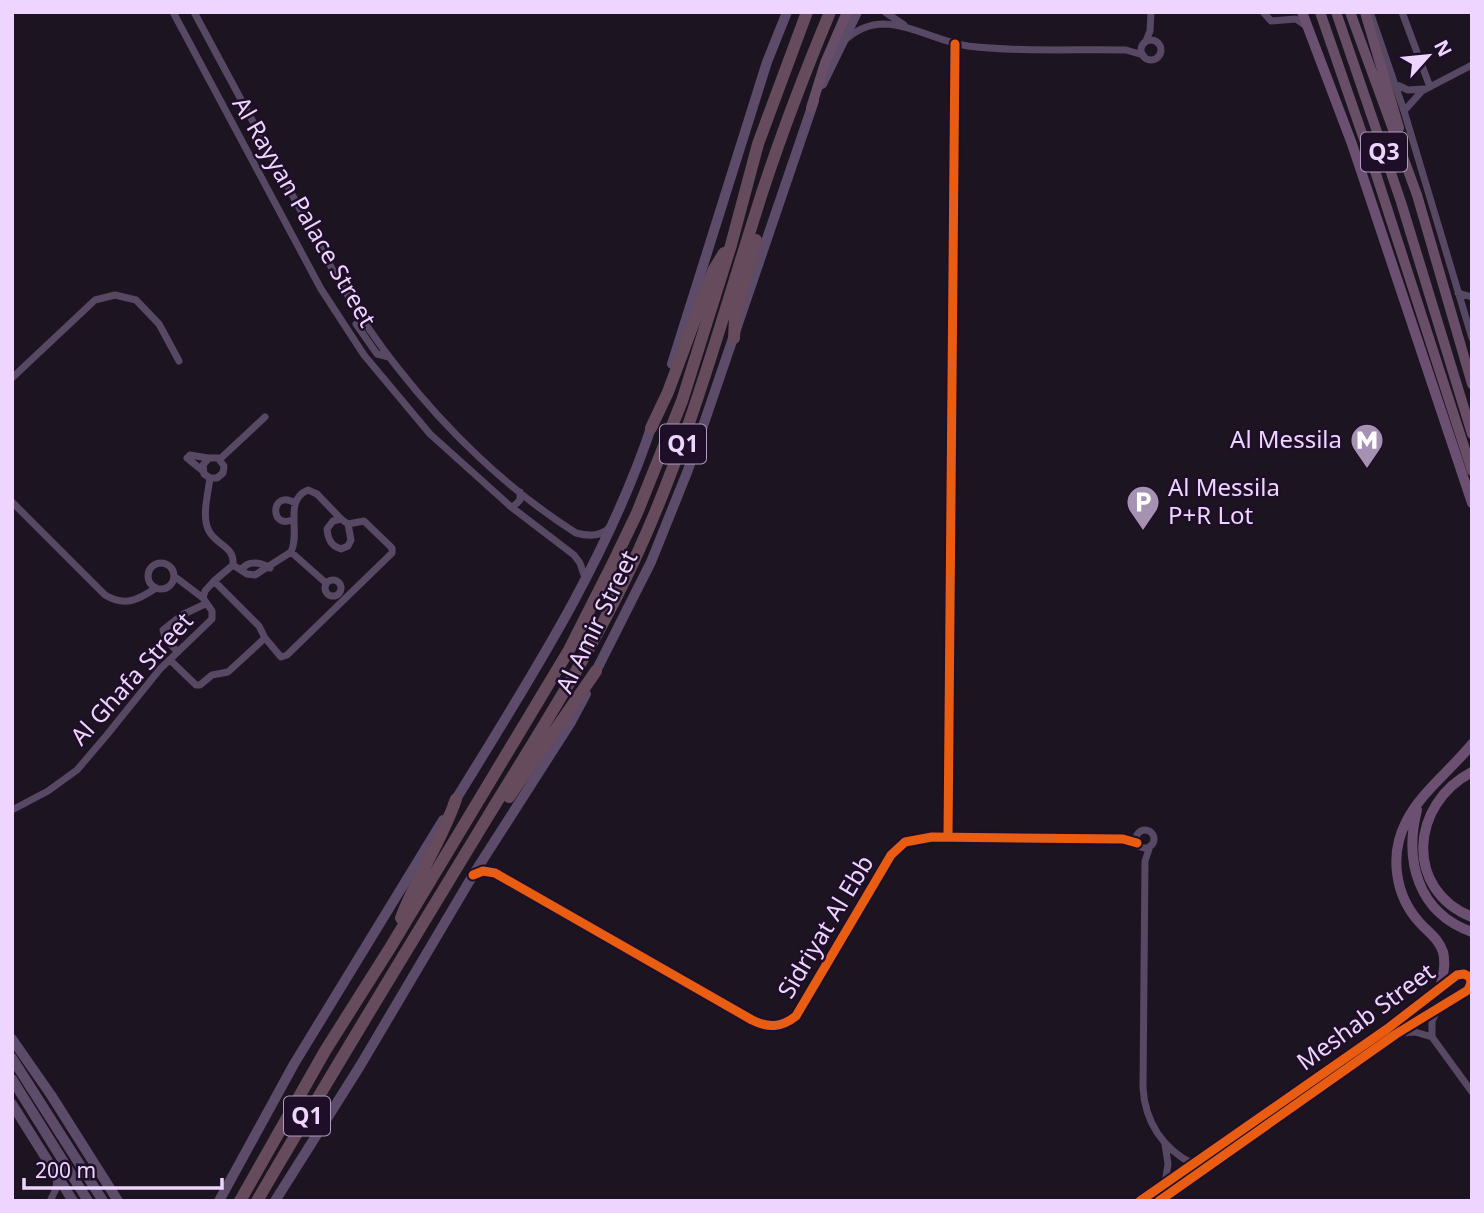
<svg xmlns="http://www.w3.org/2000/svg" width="1484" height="1213" viewBox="0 0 1484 1213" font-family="'Noto Sans',sans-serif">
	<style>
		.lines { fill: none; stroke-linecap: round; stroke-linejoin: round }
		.minor { stroke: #574863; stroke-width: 7 }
		.secondary { stroke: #5c4b69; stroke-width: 10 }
		.primary { stroke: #6b5071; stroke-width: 10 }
		.trunk { stroke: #684e66; stroke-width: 10 }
		.motorway { stroke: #654b5b; stroke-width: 12 }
		.cycleway-casing { stroke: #1f0e28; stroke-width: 13 }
		.cycleway { stroke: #e95d12; stroke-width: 9 }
		.labels { text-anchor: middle; stroke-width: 5; stroke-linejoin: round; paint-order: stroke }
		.shield { fill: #1f0e28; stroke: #b099be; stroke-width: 2 }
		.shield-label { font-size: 23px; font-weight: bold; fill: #eed5ff }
		.street-label { font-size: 24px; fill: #eed5ff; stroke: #1f0e28 }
		.poi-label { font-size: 24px; fill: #eed5ff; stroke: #1f0e28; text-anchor: end }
	</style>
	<rect width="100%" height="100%" fill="#1d1422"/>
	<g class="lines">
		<path class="minor" d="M173,12l148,277 43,66 66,79 80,72 64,49 6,8 5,15
			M194,12c34,63 67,125 101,188 30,57 61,116 102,167 49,63 111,123 179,166 11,3 24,4 33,-5
			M885,12l19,13
			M1263,12l8,9 25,-2 10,7
			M1370,12l34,99 68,227
			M1402,12l28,75
			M1141 50a10 10 0 1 1 20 0a10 10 0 1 1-20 0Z
			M845,40c11,-10 24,-16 39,-16 29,1 55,18 84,22 52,6 106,3 158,4l17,5
			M1146,41l4,-10 1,-19
			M1395,84l13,6 15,-1
			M1404,111l18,-20 50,-26
			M1458,293l14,4
			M356,324l21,30 12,3
			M12,378l83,-78 20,-5 21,5 23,24 20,37
			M220,459l45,-42
			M203,471l-16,-13 3,-3 18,3
			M12,502l93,93c20,12 33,5 51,-7
			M510,506h4l6,-6v-8
			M294,519c-25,13 -24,-31 1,-16
			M291,552l35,31
			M148 576a13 13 0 1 1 26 0a13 13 0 1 1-26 0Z
			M233,565l14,9 8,1 36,-23c10,-20 -8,-52 17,-62l9,4 24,25
			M241,570c7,-10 19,-8 29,-2
			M174,576l29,22
			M325 588a8 8 0 1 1 16 0a8 8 0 1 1-16 0Z
			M265,638l16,19 6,-2 105,-102v-5l-28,-27 -16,3 -7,-5 -8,2 -6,8c1,10 4,17 14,20l7,-3 3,-6 -3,-16
			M178,652l-12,-12 -3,-10 19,-15 23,-11
			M170,660l26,25h4l12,-10 16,-3 37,-34 -6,-12 -45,-45
			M12,810l36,-19 29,-21 29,-34 54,-67 52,-50v-8l-9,-13 2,-7 9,-10 19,-16c2,-20 -19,-20 -25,-36 -6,-14 0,-35 2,-51l-6,-4 -1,-9 6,-7h9l6,8 -1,7 -6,5h-7
			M1136 839a9 9 0 1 1 18 0a9 9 0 1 1-18 0Z
			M948,837l7,-793
			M1150,846l-5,15 -2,227c2,34 20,61 50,76
			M474,874l9,-3 12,2 257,147c16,8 29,8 44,-4l95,-161 14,-13 27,-5 191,2 14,4
			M1400,1033l15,-1 17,5 40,55
			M1432,1037v-16l6,-13
			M1165,1183l3,-19 -3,-20
			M50,1201l6,-12 1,-14
			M1140,1201l247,-172 70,-54 7,-1 6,3 1,6 -3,7 -72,44 -237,167"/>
		<path class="secondary" d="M822,84l35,-72
			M672,364l95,-302 20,-50
			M593,677l58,-115 37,-92 126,-369
			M453,804c75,-122 155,-245 200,-382
			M12,1039l39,56 67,106
			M12,1058l91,143
			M12,1079l76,122
			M12,1104l61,97
			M219,1201l75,-137 149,-244
			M275,1201l85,-135 113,-191 98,-153 15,-28"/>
		<path class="primary" d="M1302,12l50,132 120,359
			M1472,772c-62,32 -68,118 0,145
			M1417,810c-13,51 1,103 55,122
			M1440,989c3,-13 6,-25 3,-37 -4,-13 -15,-20 -23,-29 -25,-27 -31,-68 -14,-101 15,-30 45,-52 66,-78"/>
		<path class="trunk" d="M1320,12l56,162 96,297
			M1336,12l65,190 71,232
			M1350,12l67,183 55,189
			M1365,12l34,116
			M811,108l14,-45 22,-51"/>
		<path class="motorway" d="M734,338l1,-19 21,-79
			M651,428l17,-36 45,-121 11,-18
			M509,797l87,-126
			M401,918c15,-41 41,-77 55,-119
			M240,1201l85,-150 65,-103 179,-298 44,-87 24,-50 45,-112 49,-156 27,-101 49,-132
			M257,1201c75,-129 153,-256 230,-383 53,-87 109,-173 151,-266 53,-116 85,-238 124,-359 20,-61 43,-121 68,-181"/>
		<defs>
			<path id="cycleway" d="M948,837l7,-793
				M473,875l10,-4 12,2 257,147c16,8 29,8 44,-4l95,-161 14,-13 27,-5 191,2 14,4
				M1140,1201l247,-172 70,-54 7,-1 6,3 1,6 -3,7 -72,44 -237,167"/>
		</defs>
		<use href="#cycleway" class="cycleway-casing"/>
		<use href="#cycleway" class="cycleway"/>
	</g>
	<defs>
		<symbol id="metro-pin" viewBox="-11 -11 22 30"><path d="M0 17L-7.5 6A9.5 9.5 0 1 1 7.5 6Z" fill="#a591b2" stroke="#1f0e28"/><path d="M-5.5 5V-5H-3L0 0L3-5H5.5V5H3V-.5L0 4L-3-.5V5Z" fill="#fff"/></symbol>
		<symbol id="parking-pin" viewBox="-11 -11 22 30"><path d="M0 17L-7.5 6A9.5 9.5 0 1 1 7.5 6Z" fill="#a591b2" stroke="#1f0e28"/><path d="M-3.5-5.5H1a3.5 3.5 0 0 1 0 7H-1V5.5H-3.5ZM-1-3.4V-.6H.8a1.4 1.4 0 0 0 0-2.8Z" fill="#fff"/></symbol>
	</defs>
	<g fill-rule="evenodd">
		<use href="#metro-pin" x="1348" y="421" width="38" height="52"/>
		<use href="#parking-pin" x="1124" y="483" width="38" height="52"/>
	</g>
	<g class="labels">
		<g class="shield">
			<rect x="1361" y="132.5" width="46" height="39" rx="5"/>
			<rect x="660" y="424.5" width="46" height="39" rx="5"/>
			<rect x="284" y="1096.5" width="46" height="39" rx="5"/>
		</g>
		<g class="shield-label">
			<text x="1384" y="160">Q3</text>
			<text x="683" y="452">Q1</text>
			<text x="307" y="1124">Q1</text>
		</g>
		<g class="street-label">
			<text transform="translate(304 212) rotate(60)" y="8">Al Rayyan Palace Street</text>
			<text transform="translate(597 622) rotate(-64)" y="8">Al Amir Street</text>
			<text transform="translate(132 679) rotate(-48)" y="8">Al Ghafa Street</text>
			<text transform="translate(826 927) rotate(-59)" y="8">Sidriyat Al Ebb</text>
			<text transform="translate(1366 1017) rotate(-36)" y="8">Meshab Street</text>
		</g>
		<g class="poi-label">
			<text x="1342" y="448">Al Messila</text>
			<text x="1168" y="496" text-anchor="start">Al Messila<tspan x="1168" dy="28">P+R Lot</tspan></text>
		</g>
	</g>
	<rect width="1484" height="1213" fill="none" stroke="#eed5ff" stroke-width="28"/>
	<g transform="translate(1428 56) rotate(63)" stroke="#1f0e28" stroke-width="5" paint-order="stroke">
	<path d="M0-5L12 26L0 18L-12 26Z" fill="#eed5ff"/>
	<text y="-10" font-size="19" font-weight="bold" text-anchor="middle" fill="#eed5ff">N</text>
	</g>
	<path d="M24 1178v10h198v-10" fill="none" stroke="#eed5ff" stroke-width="3.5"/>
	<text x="35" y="1178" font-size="21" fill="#eed5ff" stroke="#1f0e28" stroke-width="5" paint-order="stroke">200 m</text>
</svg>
